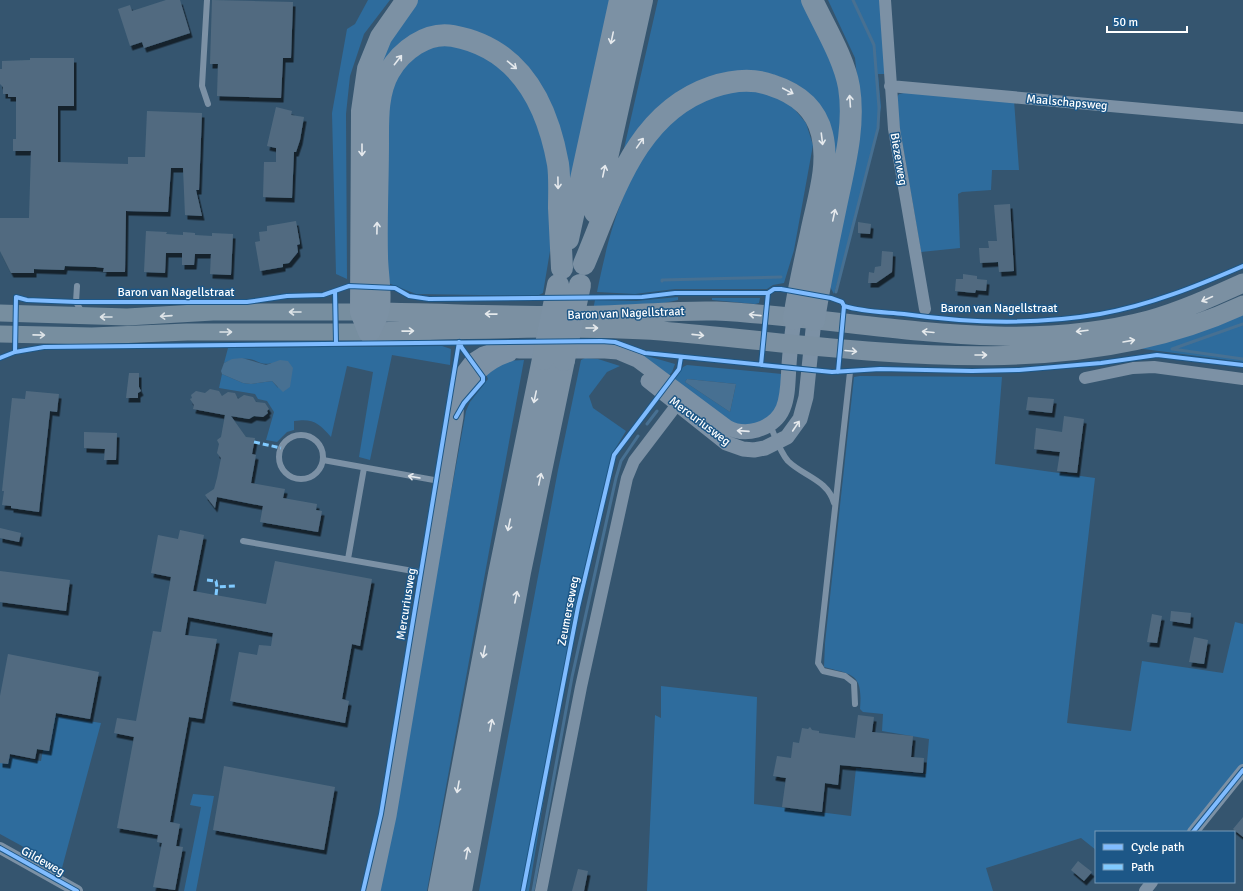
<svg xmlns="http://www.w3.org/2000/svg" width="1243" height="891" viewBox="0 0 1243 891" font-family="Signika,sans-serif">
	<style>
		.green { fill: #2e6c9d; fill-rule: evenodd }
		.water { fill: #477092 }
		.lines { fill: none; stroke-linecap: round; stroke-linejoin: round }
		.stream { stroke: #477092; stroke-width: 3 }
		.building { fill: #516b80; filter: url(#shadow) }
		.service { stroke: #7c91a5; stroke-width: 6 }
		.minor { stroke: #7c91a5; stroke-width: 12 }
		.tertiary { stroke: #7c91a5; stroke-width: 15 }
		.secondary { stroke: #778e9f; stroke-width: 17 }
		.primary { stroke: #7b90a2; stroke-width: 19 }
		.motorway { stroke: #7c91a4; stroke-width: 22 }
		.motorway-bridge { stroke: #7c91a4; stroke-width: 22 }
		.quiet { stroke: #80caff; stroke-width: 3; stroke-dasharray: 6 3; stroke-linecap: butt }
		.cycleway-casing { stroke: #1d5787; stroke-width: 6 }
		.cycleway { stroke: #80bcff; stroke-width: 4 }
		.oneway { stroke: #e5e9ed }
		.oneway2 { stroke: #e5e9ec }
		.oneway3 { stroke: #dde3e7 }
		.labels { text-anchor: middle; stroke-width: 3; stroke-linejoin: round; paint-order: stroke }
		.street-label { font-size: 12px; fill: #fff; stroke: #1d5787 }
	</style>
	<defs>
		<filter id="shadow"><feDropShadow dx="2.5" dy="4.5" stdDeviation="0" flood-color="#0009"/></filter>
	</defs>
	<rect width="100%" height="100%" fill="#35556f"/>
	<path class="green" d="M368,0h22l-26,34 -14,42 -4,38 1,165 -11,-5 -4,-161 15,-84 8,-5z
		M415,0h197l-43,186 -23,-82 -82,-72 -85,36 8,-27z
		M658,0h150c10,23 22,47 30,70 10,30 6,68 -6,96l-17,-66 -17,-15 -20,-9h-52l-106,90z
		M828,0h54l4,74h-8l3,33 -7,36 -17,71 -23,80 -5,-9 31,-179 -5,-48z
		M452,44l35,13 27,23 21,36 15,42 5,63 -12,72 -6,3 -121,-2 -28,-11 -3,-23 2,-151 7,-29 13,-17 19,-14z
		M757,88l35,18 14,17 7,22 -19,105 -10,33 -11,2 -6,4h-92l-40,5 -38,-2c15,-75 44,-182 130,-202 9,-3 21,-1 30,-2z
		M909,92l105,8 5,70h-27l-1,20 -29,2 -4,2 2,54 -39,4 -26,-152 4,-6z
		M678,297v3l-46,10h-39l2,-10 41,1z
		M712,298h48l-1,5 -4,1 -43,-4z
		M1243,313v49l-107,-14z
		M442,346l9,3 -1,16 -58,-10 -22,105 -11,-3 14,-85 -26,-6 -16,71c-12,-14 -18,-19 -37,-16v9l-7,2 -10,10 -11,-2 8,-28 -7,-11 -9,-2 -3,-5 -36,-6 3,-14 21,9 8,1 21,-3 6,7 -7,-25c-9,3 -13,-3 -22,-4 -7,-1 -19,1 -25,4l4,-15z
		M633,352l42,12 -3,8 -6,7z
		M585,358l13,1 22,7 -13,6 -18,24 4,12 33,23 -14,23 -40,168 -43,269h-50l79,-421 23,-110z
		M524,360l-97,531h-49l88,-480 4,-9 18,-23 -2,-5 19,-13z
		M687,365l95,9 1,26 -17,23 -28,4 -65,-45 10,-15zM687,379l49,5 -6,28 -45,-30z
		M860,376l142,1 -7,87 100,14 -28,245 64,8 11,-70 81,12 12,-51 8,2v141l-56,67h-91v18l-15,-12 -95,30 7,23h-346l8,-176 6,3v-32l96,11 -3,107 97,12 5,-48 70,6 3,-35 -47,-8 1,-17 -20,-2 -3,-3c3,-36 -7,-34 -36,-42l1,-24 29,-266z
		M49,715l52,8 -39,145 -62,-34v-79l41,6z
		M193,794l21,2 -18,95h-12l17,-84 -11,-2z"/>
	<path class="water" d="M242,358l24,7 14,-5 8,1 5,7 -3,19 -7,5 -11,-11 -21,3 -8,-1 -21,-9 -1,-3 3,-8 8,-4z
		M687,379l49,5 -6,28 -45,-30z"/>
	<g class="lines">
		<path class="stream" d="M662,281v-1l119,-3
			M836,292l42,-164 1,-20 -5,-63 -21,-45
			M1243,324l-71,25 71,10
			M647,424l10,-13
			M533,891l39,-214 44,-199 5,-17 17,-25"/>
	</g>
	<path class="building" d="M166,0h14l10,33 -46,15 -2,-6 -12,4 -12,-37 12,-4 2,6z
		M212,0l81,2 -2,56h-8l-2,40 -64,-2 1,-32h-8z
		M30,58h44v48h-16v56l70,2v-7h17l2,-46 55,2 -3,77h-3l6,26 -17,-1 -2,-47h-12l-3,44 -42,-1 -1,61h-22l1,-4 -8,-1 -31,-1 -1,4 -30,-1v4h-23l-11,-22v-33h29l2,-67h-18v-12h3v-42h-8v-3h-5v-7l-3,-3v-15h2v-8l28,-1z
		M276,107l16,4 -1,4 13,2 -4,23 -4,12h-2l-2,46 -29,-1 1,-35h12v-14l-9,-2z
		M1010,204l4,67 -15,1 -1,-10 -18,1 -1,-15h10l-1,-7h9l-3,-36z
		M296,221l4,23 -3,1 1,7 -9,11 -6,1v3l-23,4 -5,-29 5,-1 -1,-9 8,-1v-5z
		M858,222l13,2 -1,10 -12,-1z
		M146,231l21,1 -1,2 17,1v-3l12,1v2l17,1v-3l21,1 -2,41 -21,-1 1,-20h-16l-1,11h-12v-12h-16l-1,20 -21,-1z
		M882,251l11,1 -1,20 -16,11h-8l1,-11 5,1 1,-6 6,-1z
		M963,274l14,2v3l10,1 -1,11 -10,-1 -1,3 -20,-2 1,-12h7z
		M129,373h10v14l2,4 -3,2v5h-12z
		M210,389l9,2 3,5 6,-4 7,1 3,6 6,-4 9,2 3,5 9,1 4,6 -2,2 1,2 -5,4 -9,-1 -5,3 -18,-3 15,21 9,1 -3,16 4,1 -5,28 34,6 -2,9 34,6 -1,6 6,1 -4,21 -58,-10 3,-16 -46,-9 -2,11 -10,-13 9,-6 3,-11 4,-20 -4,-5 2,-9 -2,-4 4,-3 4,-22 -32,-6 1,-4 -4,-6 2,-1 -1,-3 5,-4 9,2z
		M26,391l33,3 -2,18 -7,-1 -11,101 -28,-4v-2l-9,-1 2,-14h-2l10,-93 13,1z
		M1028,397l26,2 -2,14 -26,-3z
		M1064,416l20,3 -7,54 -20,-2 3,-19 -26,-3 2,-21 26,4z
		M84,432l33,1 -1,27h-12l1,-11 -21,-1z
		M0,528l21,5 -2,9 -19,-4z
		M180,530l24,5 -11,56 73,13 9,-43 97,18 -12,67 -8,-2 -10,55 7,2 -4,22 -115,-22 9,-49 18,3 2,-10 12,1 2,-13 -85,-16 -3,18 32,4 -15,80 -13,-2 -19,105 10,2 -4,22 7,1 -8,43 -22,-3 9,-44 -5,-1 1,-7 -41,-7 17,-91 -20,-4 3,-15 19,3 17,-90 8,1 10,-55 -20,-4 7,-38 20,4z
		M0,571l70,9 -4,31 -66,-9z
		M1171,611l20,2 -1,11 -20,-3z
		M1152,614l10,2 -5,27 -10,-1z
		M1194,637l14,3 -4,24 -15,-2z
		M8,654l91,18 -9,47 -34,-6 -7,38 -12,-2 -2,10 -25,-5 -2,10 -8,-1v-67z
		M858,715l16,2 -2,15 41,4 -2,21 13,1 -1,15 -83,-8 -2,20 -13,-2 -3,29 -40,-5 4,-29 -13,-2 4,-20 14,2 2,-16 6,1 3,-15 6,1 2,-2 2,3 7,1v2l36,5z
		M224,766l111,21 -11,63 -111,-20z
		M1243,817v20l-10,-8z
		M1078,861l14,11 -8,9 -13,-11z
		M578,869l10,2 -4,20h-12z"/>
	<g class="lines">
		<path class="service" d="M207,0l-5,86 6,18
			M77,286l-1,16 7,12
			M850,372l-32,291 5,8 22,5 9,7 1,21
			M770,425c5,11 10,27 18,36 15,15 40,19 46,42
			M279 457a22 22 0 1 1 44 0a22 22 0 1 1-44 0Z
			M323,460l122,22
			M243,541l187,33
			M348,559l16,-91"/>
		<path class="minor" d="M885,0l9,129 31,180
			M890,86l353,32
			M1085,378l48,-10 21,-1 89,12
			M1193,832l50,-62
			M0,848l77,43
			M541,891l40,-204 46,-209 7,-17 48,-63
			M1145,891l7,-9"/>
		<path class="tertiary" d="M648,381l78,62 17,6 11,1 11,-2 22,-11 13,-18 6,-22 8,-77
			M462,397c10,-21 25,-36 48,-43
			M373,891l16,-75 67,-399 1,-23 5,-20 10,-13 11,-7 15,-5 22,2h85l13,1 19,8 90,67c9,5 20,6 30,3 33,-10 30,-37 32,-65 1,-16 3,-31 5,-46"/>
		<path class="secondary" d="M0,313l127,4 86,-5h159
			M0,334l92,2 95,-4h182"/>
		<path class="primary" d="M378,312c75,1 150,5 224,3 38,-1 76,-5 114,-4 144,7 290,47 433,9 32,-9 63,-23 94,-37
			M369,332c59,-2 118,-3 177,-4 38,0 77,0 115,3 189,16 404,58 582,-26"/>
		<path class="motorway" d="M812,0c12,26 32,58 37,87 6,38 -4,76 -12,114 -8,39 -17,79 -23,119
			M595,212l47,-212
			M568,239l52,-239
			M584,264c29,-68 51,-151 128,-177 18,-6 40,-9 59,-2 25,8 45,23 51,49 8,32 -5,68 -11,99 -6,28 -13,57 -17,86
			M369,332c3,-6 7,-13 9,-20 4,-15 -1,-40 -1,-56 -1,-38 1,-76 1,-113 0,-23 -1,-50 11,-71 12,-21 38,-41 64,-36 66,12 94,67 105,128 2,14 1,30 1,44 1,20 2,40 3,60
			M369,332l-8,-20 1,-201 6,-42 13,-32 26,-37
			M439,891l60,-317 44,-215
			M461,891l59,-319 44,-212"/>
		<path class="motorway-bridge" d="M543,359l15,-74
			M564,360l16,-75"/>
		<path class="quiet" d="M254,442l27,6
			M207,580l9,1 1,6 18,-1
			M216,595l1,-8"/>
		<defs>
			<path id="cycleway" d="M335,291l1,52
				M16,297l11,3 49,2h171l40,-6 36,-1 26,-9 46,2 14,8 20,3 213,-2 33,-4h93l6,-4h7l50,9 11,4 2,4 -6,66
				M844,306c19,6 40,6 60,8 63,9 132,11 196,0 50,-9 97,-28 143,-48
				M15,352l1,-55
				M0,358l15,-6 29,-5 557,-6 14,1 30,11 187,19 48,-3 92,2 47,-1 82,-7 56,-8 86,10
				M761,365l7,-72
				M456,417l8,-14 19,-22v-4l-21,-29 -3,-6
				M1193,832l50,-62
				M0,848l77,43
				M363,891l18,-77 78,-472
				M523,891l55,-284 36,-152 65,-86 2,-12"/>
		</defs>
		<use href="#cycleway" class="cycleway-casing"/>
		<use href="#cycleway" class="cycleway"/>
	</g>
	<defs><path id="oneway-shaft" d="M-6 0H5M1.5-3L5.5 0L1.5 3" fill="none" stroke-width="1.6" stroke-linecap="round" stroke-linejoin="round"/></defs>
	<g class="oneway">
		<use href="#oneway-shaft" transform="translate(612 38) rotate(102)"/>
		<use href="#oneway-shaft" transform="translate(398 60) rotate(-52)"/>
		<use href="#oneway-shaft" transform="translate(512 65) rotate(40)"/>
		<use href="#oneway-shaft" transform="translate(788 91) rotate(28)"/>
		<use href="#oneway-shaft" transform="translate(850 101) rotate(-94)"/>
		<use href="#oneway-shaft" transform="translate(822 139) rotate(83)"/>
		<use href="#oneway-shaft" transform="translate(640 143) rotate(-55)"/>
		<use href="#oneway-shaft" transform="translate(362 150) rotate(90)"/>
		<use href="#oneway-shaft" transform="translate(604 171) rotate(-78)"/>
		<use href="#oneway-shaft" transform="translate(558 183) rotate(89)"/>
		<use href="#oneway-shaft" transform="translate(834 215) rotate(-78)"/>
		<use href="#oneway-shaft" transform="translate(377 228) rotate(-89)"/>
		<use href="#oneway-shaft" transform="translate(535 397) rotate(102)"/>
		<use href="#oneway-shaft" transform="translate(796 426) rotate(-56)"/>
		<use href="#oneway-shaft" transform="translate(743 431) rotate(-176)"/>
		<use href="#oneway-shaft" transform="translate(414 477) rotate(-170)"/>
		<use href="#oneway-shaft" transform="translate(540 479) rotate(-78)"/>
		<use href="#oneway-shaft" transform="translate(509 525) rotate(102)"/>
		<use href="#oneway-shaft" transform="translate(516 597) rotate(-79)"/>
		<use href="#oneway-shaft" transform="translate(484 652) rotate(101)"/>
		<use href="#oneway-shaft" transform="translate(491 725) rotate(-79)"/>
		<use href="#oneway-shaft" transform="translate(458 787) rotate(100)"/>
		<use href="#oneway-shaft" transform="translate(467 853) rotate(-80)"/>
	</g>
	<g class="oneway2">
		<use href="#oneway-shaft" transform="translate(1207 299) rotate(156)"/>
		<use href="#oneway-shaft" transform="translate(491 314) rotate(-179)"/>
		<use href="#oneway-shaft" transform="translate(755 315) rotate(-174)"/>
		<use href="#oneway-shaft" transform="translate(592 328)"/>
		<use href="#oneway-shaft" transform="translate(408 331) rotate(-1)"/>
		<use href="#oneway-shaft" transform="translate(1082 331) rotate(173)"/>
		<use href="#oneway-shaft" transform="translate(928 332) rotate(-175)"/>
		<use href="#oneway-shaft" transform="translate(698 335) rotate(6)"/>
		<use href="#oneway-shaft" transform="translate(1129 341) rotate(-10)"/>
		<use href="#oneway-shaft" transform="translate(851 351) rotate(5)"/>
		<use href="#oneway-shaft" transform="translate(981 355)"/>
	</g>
	<g class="oneway3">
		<use href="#oneway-shaft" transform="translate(295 312) rotate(180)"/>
		<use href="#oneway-shaft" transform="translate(166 316) rotate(176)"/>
		<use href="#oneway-shaft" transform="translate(106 317) rotate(-180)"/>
		<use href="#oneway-shaft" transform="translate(226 332)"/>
		<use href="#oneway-shaft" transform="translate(39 335) rotate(1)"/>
	</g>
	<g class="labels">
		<g class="street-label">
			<text transform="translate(1067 102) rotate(5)" y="4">Maalschapsweg</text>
			<text transform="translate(899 159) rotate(80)" y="4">Biezerweg</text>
			<text x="176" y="296">Baron van Nagellstraat</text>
			<text x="999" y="312">Baron van Nagellstraat</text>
			<text transform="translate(626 313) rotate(-2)" y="4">Baron van Nagellstraat</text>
			<text transform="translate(700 421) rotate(37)" y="4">Mercuriusweg</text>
			<text transform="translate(406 604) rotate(-81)" y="4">Mercuriusweg</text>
			<text transform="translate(568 611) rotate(-79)" y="4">Zeumerseweg</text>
			<text transform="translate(43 861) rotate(29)" y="4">Gildeweg</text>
		</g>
	</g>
	<rect x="1095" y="831" width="140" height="52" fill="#1d5787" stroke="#779ab7"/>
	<rect x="1103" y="844" width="20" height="6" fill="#80bcff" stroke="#779ab7"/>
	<text x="1131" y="851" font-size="12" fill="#ffffff">Cycle path</text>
	<rect x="1103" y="864" width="20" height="6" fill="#80caff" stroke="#779ab7"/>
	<text x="1131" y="871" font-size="12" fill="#ffffff">Path</text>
	<path d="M1107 26v6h80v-6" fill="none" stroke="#ffffff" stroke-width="2"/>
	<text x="1113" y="26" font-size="12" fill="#ffffff" stroke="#1d5787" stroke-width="3" paint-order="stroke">50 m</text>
</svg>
